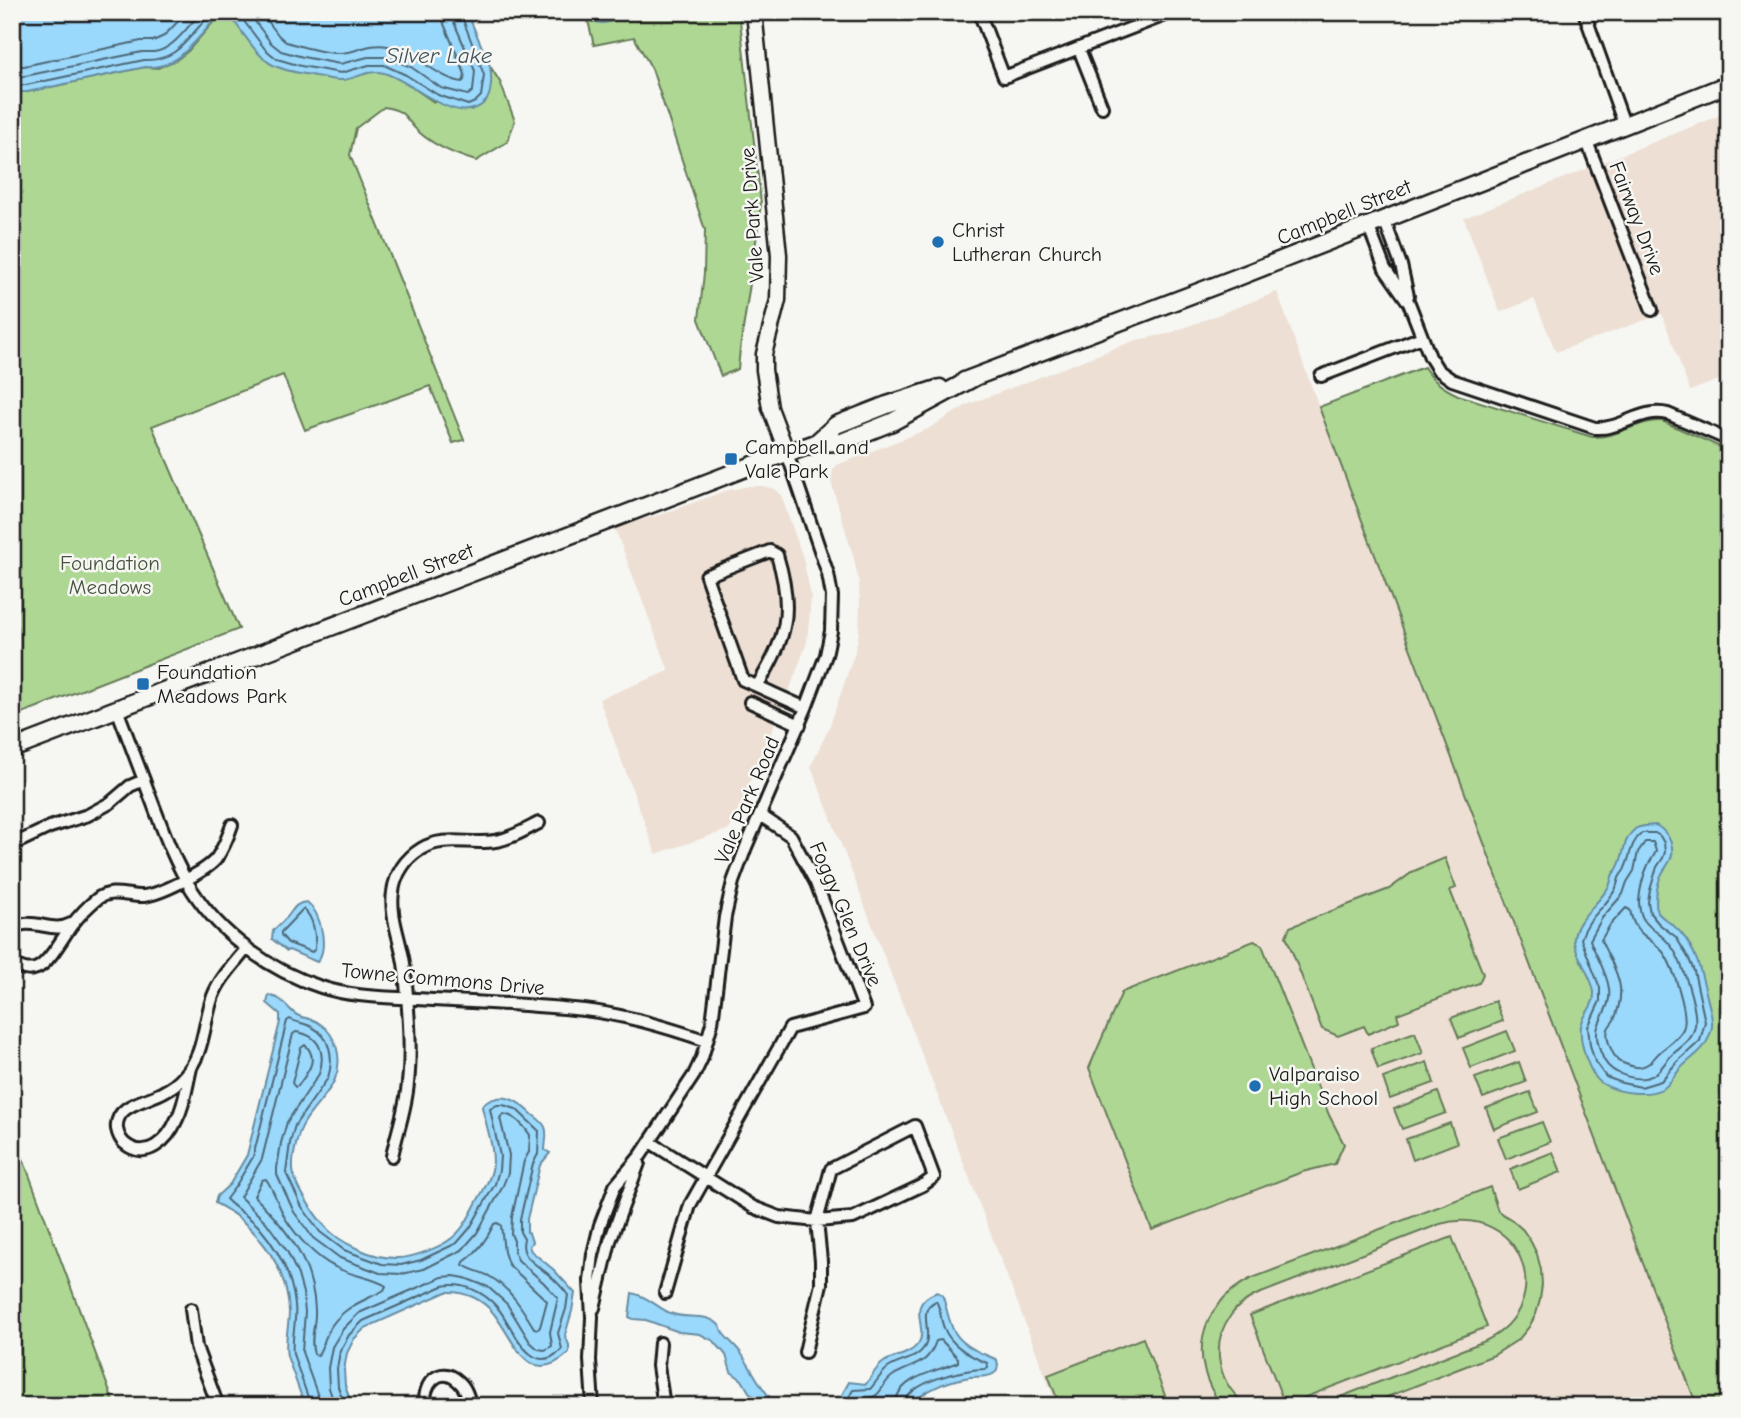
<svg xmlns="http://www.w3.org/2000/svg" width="1741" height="1418" viewBox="0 0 1741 1418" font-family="'Comic Neue',sans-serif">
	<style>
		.built { fill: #eddfd3 }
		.green { fill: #aed794; stroke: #657a58; stroke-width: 2 }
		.water { fill: #9ad8fc; stroke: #688da2; stroke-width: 2 }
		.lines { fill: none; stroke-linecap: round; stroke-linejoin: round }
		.shore { stroke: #4e6776; stroke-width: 2 }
		.minor-casing { stroke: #1c1c1c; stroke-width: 16 }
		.tertiary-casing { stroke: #1c1c1c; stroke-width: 19 }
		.secondary-casing { stroke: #1c1c1c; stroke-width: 21 }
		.minor { stroke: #f6f6f2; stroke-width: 10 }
		.tertiary { stroke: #f6f6f2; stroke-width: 14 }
		.secondary { stroke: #f6f6f2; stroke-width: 16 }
		.poi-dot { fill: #1f6fb2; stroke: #f6f6f2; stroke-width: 2.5 }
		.labels { text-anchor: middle; stroke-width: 5; stroke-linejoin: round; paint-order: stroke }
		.street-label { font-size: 21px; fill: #1c1c1c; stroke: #f6f6f2 }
		.poi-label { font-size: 21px; fill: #1c1c1c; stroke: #f6f6f2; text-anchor: start }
		.park-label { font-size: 21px; fill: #485440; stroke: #f6f6f2 }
		.water-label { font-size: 23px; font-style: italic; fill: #42545f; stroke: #f6f6f2 }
	</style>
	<rect width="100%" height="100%" fill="#f6f6f2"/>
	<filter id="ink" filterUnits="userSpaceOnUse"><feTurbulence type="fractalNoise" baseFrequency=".0143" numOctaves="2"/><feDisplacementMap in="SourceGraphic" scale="14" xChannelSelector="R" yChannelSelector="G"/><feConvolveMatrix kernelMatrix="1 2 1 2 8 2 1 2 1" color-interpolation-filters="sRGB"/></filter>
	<g filter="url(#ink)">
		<path class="built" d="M1721,115l8,21v240l-39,15 -28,-77 -106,38 -22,-53 -34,13 -36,-94z
			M1277,292l42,115 378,999h-640l-246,-640 18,-38 25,-73 5,-22 1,-29 -1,-22 -6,-27 -22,-73 2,-12 4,-5 91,-36 39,-24 169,-65 32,-6z
			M749,486h14l11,3 7,6 22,63 8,39 -4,45 -15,41 -62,146 -74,25 -57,-155 70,-28 -55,-145 49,-12 62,-23z"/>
		<path class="green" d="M631,12h108l22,191 -8,61 -13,85 -2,20 -17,7 -22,-57 5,-46 1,-43 -53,-161 -18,-32 -40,8 -7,-28 6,5 28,-4z
			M228,16h3l29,38 81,26 29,-8h13l19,8 32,22 57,-27 -1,-9 10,16 15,39 -8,21 -31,19c-20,-6 -40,-14 -56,-28 -17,-14 -11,-22 -36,-26l-28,21 -6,27 114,285 -11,3 -23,-57 -125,44 -22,-55 -131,51 87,203 -227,88v-625h15l118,-25 13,1 20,-9 10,-8 28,-32z
			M1424,367c9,14 19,21 34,28l134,42c26,1 45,-17 70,-16l63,28 4,10v947h-32l-378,-999z
			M1445,858l11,30 -6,2 33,84 -4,9 -82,31 2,7 -31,13 -4,-8 -26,10 -16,-7 -36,-93 4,-9 99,-38 25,-18z
			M1254,941l8,4 67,170 15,29 -9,20 -33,8 -150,58 -63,-162 33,-76z
			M1495,1001l8,20 -44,17 -8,-20z
			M1507,1031l8,20 -44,17 -8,-20z
			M1415,1032l8,21 -45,16 -7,-21z
			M1427,1062l7,21 -44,16 -7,-21z
			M1519,1062l7,20 -43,16 -8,-20z
			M1438,1092l8,21 -44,16 -8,-20z
			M1530,1092l8,20 -44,17 -8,-21z
			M1542,1122l8,20 -44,17 -8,-21z
			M1450,1123l7,20 -44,17 -7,-21z
			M12,1129l103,277h-103z
			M1553,1152l8,20 -43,17 -8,-20z
			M1490,1187l8,24 14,9 11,10 8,12 6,12 4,16 1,15 -2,15 -4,14 -7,13 -10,12 -25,16 -130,51h-47l168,-65c75,-36 37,-139 -45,-117l-184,71c-10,5 -19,11 -25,20 -22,29 -13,72 18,91h-27c-35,-46 -24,-100 28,-127z
			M1452,1237l35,90 -202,78 -35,-90z
			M1143,1338l26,68h-109l-12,-31z"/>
		<path class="water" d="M12,12h455l23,54c2,11 2,29 -5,36 -28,28 -73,-22 -101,-29 -15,-4 -28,6 -42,7 -8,1 -18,-3 -27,-4 -13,-3 -29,-4 -42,-11 -15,-7 -31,-34 -42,-48 -5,-1 -11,-1 -15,2 -5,3 -8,9 -12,13 -17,19 -31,37 -59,35l-118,25h-15z
			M584,12h47c-14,8 -36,20 -47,0z
			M1656,825c13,8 22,24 12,39 -3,5 -6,8 -8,14 -4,12 -5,22 -3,34 7,8 18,13 24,21 17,19 21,44 27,68 2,8 5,18 4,26 -5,23 -16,26 -31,41 -6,6 -10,15 -17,20 -16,9 -46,5 -61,-4 -14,-8 -24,-42 -22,-58 2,-12 14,-20 13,-34 -2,-17 -22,-41 -20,-54 2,-20 27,-36 35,-52 1,-1 3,-9 3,-10 4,-8 2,-1 6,-9 7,-13 4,-27 17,-38 6,-4 14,-3 21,-4z
			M307,902c14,11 22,46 10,60l-28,-12 -2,1 -15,-12 1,-8c4,-5 10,-9 14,-14 7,-8 8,-14 20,-15z
			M269,995c3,2 7,2 10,4 7,4 12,14 20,17 7,3 13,2 20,7 18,12 24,36 16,56 -7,16 -22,29 -31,44 -6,10 -12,34 -11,46 0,13 21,45 30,55 15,19 51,35 75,34 15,0 43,-11 54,-20 13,-10 19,-26 27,-40 5,-9 11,-18 13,-28 4,-18 -6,-45 -10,-63l1,-2c19,-15 35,-5 50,10 4,3 10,7 12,12 3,7 0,16 0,23l5,3 -10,12 -13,54v13l2,1 3,9 -3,4 2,5 23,19 21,23 -3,18 -7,24 4,10v8c-42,37 -54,-13 -75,-39 -11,-15 -30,-23 -48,-22l-81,36 -11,11 -7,14 -3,17 1,15 7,21h-47l-18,-50c-3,-15 2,-29 2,-44 -1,-45 -34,-89 -74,-109l2,-7 13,-12 17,-29 33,-133v-8l-13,-11z
			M937,1292l4,2 2,3c8,25 6,39 32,53 7,4 15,6 22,10l1,5c-1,5 0,6 -5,9 -6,4 -16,2 -23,3 -24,4 -43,12 -62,29h-76l6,-4 11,-20 17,2c5,-7 11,-18 18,-22 10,-6 26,-7 34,-18 12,-17 -15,-39 19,-52z
			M632,1293c16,3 24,14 38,20 15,7 34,-1 48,11 5,4 1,3 5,9 5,7 13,13 18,20 12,17 21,40 38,53h-17l-13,-14 -7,-12 -11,-8 -5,-17 -12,-14 -14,-7 -21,-2 -33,-12 -13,-1 -4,-2z"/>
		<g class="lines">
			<path class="shore" d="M237,12l28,37 12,10 24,7 40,7 28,-8h15l22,10 32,20 30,10 7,-3 6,-6 3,-21 -22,-58 -1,-5
				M248,12l23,31 10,8 22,6 37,7 28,-7h18l25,10 30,21 27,7 5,-4 2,-20 -22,-51 -1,-8
				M261,12l18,24 7,6c14,4 39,12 54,11 16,0 28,-11 48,-7 28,6 47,31 74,36l2,-2 1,-6 -21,-50 -2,-12
				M12,66h12l117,-25h12l11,-5 23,-24
				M12,77l13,-1 117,-24c4,0 8,0 12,0 20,-3 34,-26 47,-40
				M12,86l14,-1 118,-25c38,1 44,-27 70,-48
				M1642,833h13l5,3 4,7 1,9 -2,6 -6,9 -7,23 -2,12 2,11 9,11 17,13 13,22 5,12 11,51 -5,19 -23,21 -16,19 -20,6 -19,-4 -16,-6 -11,-15 -5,-17 -2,-18 12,-26v-13l-19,-49c6,-22 26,-32 35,-51 0,0 3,-10 3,-10 3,-7 4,-4 6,-10 6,-13 5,-25 17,-35z
				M1645,842h8l3,9c-2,5 -5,9 -8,14 -5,11 -8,24 -9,36 0,27 19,27 32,45 11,14 27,64 24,80 -3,15 -12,19 -22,28 -7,6 -11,15 -18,20 -15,10 -43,1 -51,-14 -5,-10 -10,-26 -5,-36 5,-12 12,-21 10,-35 -2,-17 -13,-33 -19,-49l12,-22 21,-24 4,-12 7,-11 4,-19z
				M1626,908l4,2c5,27 18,24 33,42 9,11 27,64 20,77 -5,11 -19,18 -27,27 -12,16 -22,12 -38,5 -6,-8 -13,-22 -10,-32 1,-3 4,-6 6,-9 5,-11 7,-22 6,-33 -2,-17 -13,-32 -19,-47l9,-15z
				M303,909c11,8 13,27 12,40l-3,3 -24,-9 -7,-8v-3z
				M305,1045c15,14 2,28 -7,41l-3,1 -3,-4 9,-35z
				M266,1179c8,11 12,26 19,39 12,19 30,39 50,49 16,9 37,10 51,19l-2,4c-19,11 -38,15 -52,35 -6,9 -9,21 -14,30l-4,-1c-5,-13 2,-30 1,-44 -2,-49 -28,-81 -61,-114l8,-16z
				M497,1223l4,2 3,27 4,12 39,37 -7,26 -2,2 -4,-1c-12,-20 -24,-40 -45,-52 -8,-4 -18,-6 -26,-11l1,-3c14,-10 23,-23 30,-38z
				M311,1406l-18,-52c-2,-16 4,-33 2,-49 -3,-30 -17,-56 -36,-78 -10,-11 -24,-18 -33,-28l9,-12 18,-30 34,-136 3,-2c7,4 15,4 22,8 19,10 22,31 16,51l-33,47 -5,18 -4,30 16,34 18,25 24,18 38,14 19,1 20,-5 36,-17 13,-15 25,-44 4,-14 1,-14 -10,-47 7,-4h6l13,4 23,22 -1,23 -5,10 -13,55v13l4,7c-5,18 12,25 24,35 7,6 14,13 20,21l-2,14 -8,24 4,16c-32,33 -49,-24 -65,-42 -13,-15 -34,-25 -54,-21l-80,35 -14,14 -9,16 -3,18 1,18 7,19
				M320,1406l-1,-7 -17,-47 3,-40 -2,-19 -5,-18 -11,-24 -21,-29 -26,-25 22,-38 31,-125 3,-2c24,3 30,21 23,42l-32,48 -6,21 -4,25v7l17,37 19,26 27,20 40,15 22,1 22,-5 38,-19 15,-17 25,-45 6,-15 1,-18 -9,-37 3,-4c11,1 21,12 27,21l-1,17 -5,9 -12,56 -1,17 3,7v10l4,9 25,22 15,16 -8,34 2,14 -7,4 -7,-1 -8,-7 -23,-38 -19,-17 -23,-9 -11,-2 -12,1 -83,36 -16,16 -11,18 -4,21 1,20 6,18
				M844,1406l9,-16 17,-1c6,-6 11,-16 18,-21 12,-8 29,-8 37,-22 8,-16 -9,-36 11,-45 5,8 4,18 8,27 7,18 26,28 43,35l1,4 -3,2c-20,0 -78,12 -81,37
				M854,1406l4,-7c27,1 20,-14 36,-24 20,-12 33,-8 42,-34l5,-1 17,18v4c-21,10 -61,14 -63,44"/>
			<defs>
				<path id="minor" d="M979,12l25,65 169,-65
					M1584,12l40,112
					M1079,49l23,58
					M1586,139l66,171
					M1384,219l17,46 7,31
					M1368,225l17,44 24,34 21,54 8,13 14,10 143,48c26,2 47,-21 73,-14l61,26
					M1321,376l101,-39
					M757,686c30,-47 37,-76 20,-131l-7,-4 -64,25 37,104c21,9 42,19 63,28
					M750,702l50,23
					M117,709c12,32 24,63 36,95 11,29 22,59 39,86 29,45 78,81 129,97 30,10 63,10 94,12 57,3 113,5 169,11 43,5 83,17 123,31
					M12,845l38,-18 38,-12 22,-12 20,-17 14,-6
					M12,929c20,-14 39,6 59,-5
					M12,963c8,5 16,9 25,5 12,-5 26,-31 34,-42 7,-9 17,-20 26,-27 15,-11 31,-2 47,-3 17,-2 61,-24 72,-37 7,-10 12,-22 16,-34
					M191,1068c-4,16 -6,36 -14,51 -9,21 -31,43 -53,24 -4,-4 -6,-9 -7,-14 -3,-25 31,-28 46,-37 8,-4 16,-10 21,-16 21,-22 19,-53 29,-80 7,-18 22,-33 34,-48
					M650,1142l103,65 26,10 38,4 36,-3 70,-33 11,-8 -19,-51 -84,43 -14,52 4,40v23l-16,68
					M392,1156c5,-24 14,-48 16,-73 4,-35 0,-76 -3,-112 -2,-26 -16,-53 -12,-79 2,-18 13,-34 28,-43 22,-14 49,-4 74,-8 15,-2 30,-11 44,-18
					M665,1293l25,-88 100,-177 74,-20 -48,-125 -25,-47 -31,-21
					M594,1308l16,-67 29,-78
					M191,1309l5,38 22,59
					M660,1343l-2,23 6,40
					M426,1406c-5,-21 14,-42 32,-25 8,6 10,16 13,25
					M593,1406l-3,-46 2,-43 -2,-36 3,-27 7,-29 15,-39 26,-31 53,-80 8,-17 10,-35 13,-106 8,-35 13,-35 60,-139 20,-53 5,-24 1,-35 -4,-22 -41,-121"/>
				<path id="tertiary" d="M754,12l25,243 -1,45 -14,54v16l6,38 17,45"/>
				<path id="secondary" d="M964,381l274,-104 491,-193
					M816,443l20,-18 51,-20 53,-17
					M12,749l749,-287 55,-19 26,-1 50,-20 83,-45"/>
			</defs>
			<use href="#minor" class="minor-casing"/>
			<use href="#tertiary" class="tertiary-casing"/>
			<use href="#secondary" class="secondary-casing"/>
			<use href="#minor" class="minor"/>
			<use href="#tertiary" class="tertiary"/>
			<use href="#secondary" class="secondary"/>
		</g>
	</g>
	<g class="poi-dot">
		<circle cx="938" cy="242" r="7"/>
		<rect x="724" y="452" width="14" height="14" rx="3.5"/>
		<rect x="136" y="677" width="14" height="14" rx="3.5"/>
		<circle cx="1255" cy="1086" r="7"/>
	</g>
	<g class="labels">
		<g class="street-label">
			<text transform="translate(1344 212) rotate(-22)" y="7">Campbell Street</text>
			<text transform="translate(752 215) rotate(-94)" y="7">Vale Park Drive</text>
			<text transform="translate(1637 218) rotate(69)" y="7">Fairway Drive</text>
			<text transform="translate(406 575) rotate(-21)" y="7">Campbell Street</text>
			<text transform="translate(747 800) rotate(-67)" y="7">Vale Park Road</text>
			<text transform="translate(846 914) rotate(67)" y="7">Foggy Glen Drive</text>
			<text transform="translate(443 979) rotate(5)" y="7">Towne Commons Drive</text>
		</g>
		<g class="poi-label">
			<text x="952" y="237">Christ<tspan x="952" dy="24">Lutheran Church</tspan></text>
			<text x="745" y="454">Campbell and<tspan x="745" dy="24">Vale Park</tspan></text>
			<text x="157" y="679">Foundation<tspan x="157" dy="24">Meadows Park</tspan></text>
			<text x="1269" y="1081">Valparaiso<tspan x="1269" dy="24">High School</tspan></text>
		</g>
		<g class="park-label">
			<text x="110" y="570">Foundation<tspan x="110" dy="24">Meadows</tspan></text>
		</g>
		<g class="water-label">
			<text x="439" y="63">Silver Lake</text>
		</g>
	</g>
	<rect width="1741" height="1418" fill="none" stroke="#f6f6f2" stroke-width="42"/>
	<rect x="21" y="21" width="1699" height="1376" fill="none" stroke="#1c1c1c" stroke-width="2.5" filter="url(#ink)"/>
</svg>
